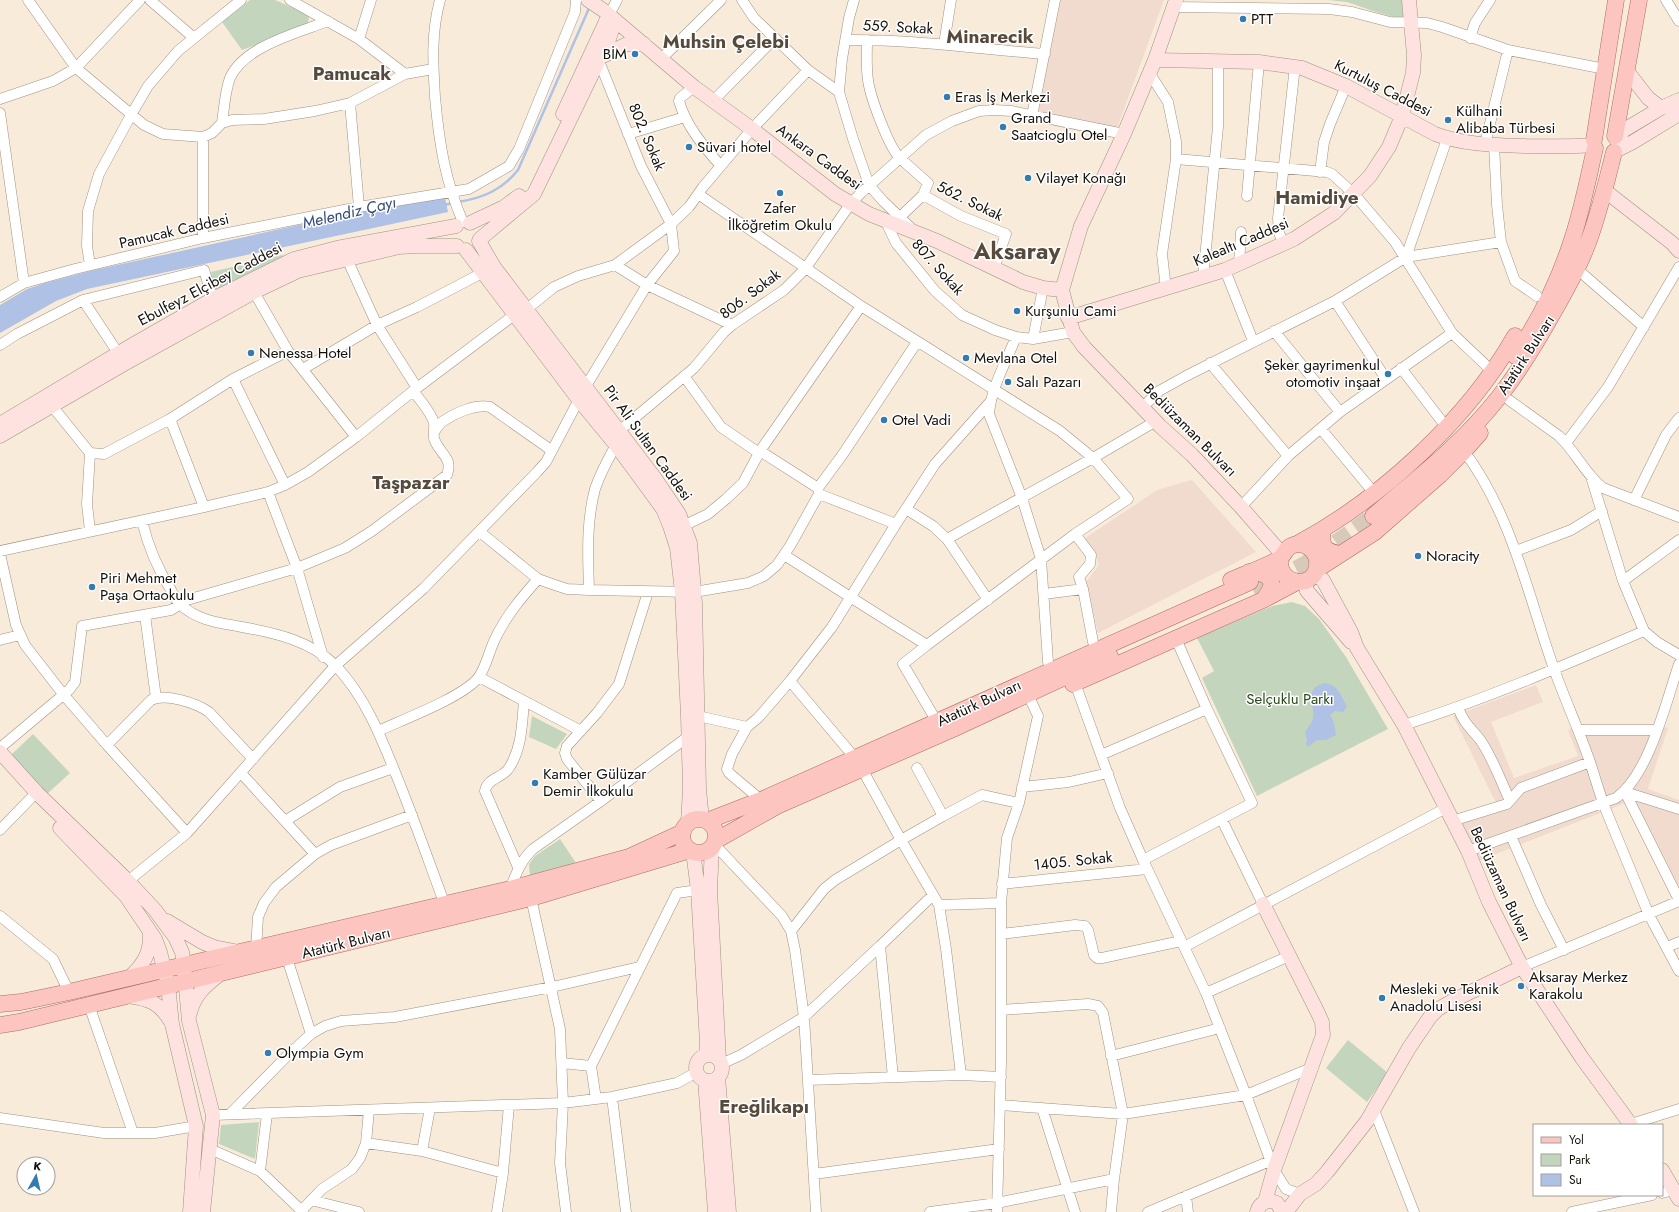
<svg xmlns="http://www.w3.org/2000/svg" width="1679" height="1212" viewBox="0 0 1679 1212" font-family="Jost,sans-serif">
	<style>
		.commercial { fill: #f0dbce }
		.green { fill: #c4d5be }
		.water { fill: #afc1e4 }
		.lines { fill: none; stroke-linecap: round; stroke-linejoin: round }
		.stream { stroke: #afc1e4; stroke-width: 2.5 }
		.primary-tunnel { stroke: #d7cabb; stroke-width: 16; stroke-dasharray: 16 8; stroke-linecap: butt }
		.street-casing { stroke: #9e9282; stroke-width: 11 }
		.secondary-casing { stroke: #9e9282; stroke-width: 15 }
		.primary-casing { stroke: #aa6d64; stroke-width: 17 }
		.street { stroke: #fff; stroke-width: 10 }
		.secondary { stroke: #fee2df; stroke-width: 14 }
		.primary { stroke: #fdc5bf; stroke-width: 16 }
		.poi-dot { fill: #347cb0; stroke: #fff; stroke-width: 1.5 }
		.labels { text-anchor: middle; stroke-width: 3; stroke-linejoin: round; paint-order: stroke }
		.poi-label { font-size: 15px; fill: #14100a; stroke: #fff; text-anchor: start }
		.street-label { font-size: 15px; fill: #14100a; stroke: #fff }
		.park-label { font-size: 15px; fill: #284a1a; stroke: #fff }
		.water-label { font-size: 16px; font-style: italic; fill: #344a79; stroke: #fff }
		.district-label { font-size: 19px; font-weight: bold; fill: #554a3c; stroke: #fff }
		.town-label { font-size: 23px; font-weight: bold; fill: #554a3c; stroke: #fff }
	</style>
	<rect width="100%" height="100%" fill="#f9ebda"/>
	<path class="commercial" d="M1058,0h106l-47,128 -80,-17z
		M1192,480l64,72 -158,81 -12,-51 13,-17 -4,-10 -11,-16 73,-49z
		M1536,685l7,17 -52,20 23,56 64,-22 -10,-26 9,-5h81l10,3 -20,61 31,11v100l-51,-98 -155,61 -21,-42 46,-14 -45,-91z"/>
	<path class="green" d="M250,0h25l34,15 -1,9 -13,6 -53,20 -20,-28z
		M1328,0h77l3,21 -32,-9 -29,-10z
		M283,255l1,5 -69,30 -4,-18z
		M1292,602l13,4 14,13 27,38 42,72 -131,67 -55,-118 12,-7 -17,-33 75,-32z
		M532,716l35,18 -11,15 -27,-12z
		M33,734l37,39 -23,21 -36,-39z
		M560,839l16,24 -46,13 -1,-12 6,-8z
		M1348,1040l40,33 -21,29 -41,-34z
		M259,1122l-4,37 -36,-15 2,-19z"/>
	<path class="water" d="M444,193l4,19 -361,77 -31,12 -56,32v-28l27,-16 18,-6 45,-12z
		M1325,683c14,3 16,12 22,24l-4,5 -8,-1 -5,4 4,8 2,12 -10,5h-9l-9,7 -2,-3 1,-4 -2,-8c3,-4 7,-10 8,-14 2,-14 -10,-30 12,-35z"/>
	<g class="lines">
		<path class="stream" d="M458,202c25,-4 44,-12 60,-32l72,-164
			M443,205l11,-2"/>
		<path class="primary-tunnel" d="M1253,590l52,-26 68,-48"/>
		<defs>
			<path id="street" d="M28,0l48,68 68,57 19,9 40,3 9,-4 10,-10 10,-3 32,-1 51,-8 35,-8 55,-29 28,-5
				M150,0l44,38
				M290,0l69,39 46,35
				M440,0c-9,33 -7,64 -5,97 4,45 10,84 28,125
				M742,0l12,18 54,52 31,22
				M854,0l-5,18 -7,41 -3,33 14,47 16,46 14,16 29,28
				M1666,0l13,21
				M1173,7l156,2 23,3 38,10 37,1 15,4 66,23 97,19
				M606,12l3,3 8,-15
				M1470,38l5,-15 15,-23
				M359,39l12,-39
				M846,40c66,-1 132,9 199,14
				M867,40c0,13 -1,27 1,40 2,16 21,69 33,79 9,8 18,16 27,24l-5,12 38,21 45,18 -12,34
				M944,44l7,-44
				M661,59l60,-59
				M1150,74l18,28 8,39v18l-14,95 4,35
				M694,87l-14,11 -1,3c7,25 25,46 42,65
				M0,99l53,-18 23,-13 64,-68
				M713,101l62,-63
				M350,103l9,104
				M0,113l24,170
				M1032,116l23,-116
				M222,123c2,-14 3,-32 8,-45 14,-32 68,-45 98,-57
				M628,134l57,-17
				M1485,144l23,-94
				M1494,145l3,60 4,37 14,39 22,15
				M1176,159l151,13 5,2 22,20 41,48 57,91 40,38
				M1320,172l4,-30 6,-18 16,-38
				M698,194l163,112 199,125 33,27 35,41 -53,35 -148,111c-48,-29 -95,-60 -143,-90
				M1247,196l12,-134
				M900,217l23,-22
				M885,220l11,23 39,48 27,24 33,15 21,7 17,2 40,-7
				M203,238v-101
				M1284,244l-5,-11 -1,-15 17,-152
				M1406,257l41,-118
				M347,259l30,66 40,63
				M1239,264l2,-32
				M90,265l-3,-19 1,-35 11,-37 32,-59 17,-29 30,-35 63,-51
				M615,265l32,20 85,40
				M1577,269l67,58
				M1225,270l28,71
				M1203,278l15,-151v-64
				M254,292l34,59 68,86
				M0,297l24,-14 51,-14 128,-31 156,-31 110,-18 40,-23 10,-17 56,-137 1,-12
				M83,300l35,53
				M1335,301l51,78
				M527,309l27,-22 24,-11 37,-11 56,-41 18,-17 14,-20 49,-58 56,-59
				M1274,331l66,81
				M1016,337c-10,25 -25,51 -27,77l33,84 19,61 7,103
				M1033,339l10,-51
				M0,345l17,-11 66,-34 121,-30 9,29
				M1210,363l78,93
				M1401,368l46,60
				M303,369l74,-44 40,-18 67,-35
				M684,376l37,51 38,26
				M233,379l52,106
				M1509,400l50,36c17,16 25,37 44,52l76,29
				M52,406l38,47
				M1143,407l16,-16 27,-15 149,-75 71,-44 95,-15
				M170,419l63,-40 55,-28
				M1321,429l53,64
				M619,431l75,-63 30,-36 8,-7 52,-35 21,-21 46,-66 11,-11 64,-57 26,-14 27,-10 16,-1 16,1 113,23
				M434,432c3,-4 6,-10 11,-12 12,-8 31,-16 45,-13l61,43
				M1566,443l42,-56 71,-120
				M760,451l58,37
				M1464,451c48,64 64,144 90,218 11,31 25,61 36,93
				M1592,480l31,101 21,50 13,11 22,13
				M268,492l29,76 26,89
				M819,494l77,30
				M1634,500l32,-65 13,-17
				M1241,507l47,-51 52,-44 112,-79
				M906,509l27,17 14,13 41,61
				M142,521c6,25 15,47 29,69 3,5 5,11 10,15 17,16 40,18 61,22 34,6 69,14 94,39 30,32 45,71 61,111 17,42 32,85 48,128
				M679,528l29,-14 18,-15 17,-16 17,-32 101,-145
				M90,531l-3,-27 3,-51 14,1 66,-35 34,88
				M480,532l58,47 14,5 15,5 22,1 105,2 54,-9 16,-7 13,-11 13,-19 29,-52 -1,-6 25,-34 74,-112
				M1075,534l16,21 -1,9 -11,13 4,12 10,53
				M947,539l146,-81 63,-37
				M0,551l204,-44 64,-15 17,-7 23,-13 48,-35 57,-46 101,-76
				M1516,551l55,-21 31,-19
				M0,554l16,71 9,20 38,49 44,51 80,88
				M1623,581l56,-41
				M589,590c-1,-34 -3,-67 6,-101 5,-15 13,-30 21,-44
				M1044,594l39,-5
				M145,615l11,83
				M0,640l20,-5
				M927,645l-24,19 34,58
				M479,677l102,54
				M790,681l65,77
				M1075,683l45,125 23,52 63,133 40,102 28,75 12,19 14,5
				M1458,707c5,16 13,21 23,34 12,18 20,40 29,60
				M698,716l49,11 11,-9 32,-37 42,-54 64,-103 39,-60 55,-62
				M1404,725c82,-26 161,-60 240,-94
				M747,727l-15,27 -5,15 2,4 32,27
				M1579,730h77
				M378,731c24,-11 85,-34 100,-53 8,-10 11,-27 17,-39 11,-23 26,-41 43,-60
				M107,745l44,-45c15,-7 45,3 58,12l44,47
				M0,748l69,-58 6,-8 7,-56 89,-16 16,-10 110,-32 48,-20 27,-17 75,-56c6,-17 -6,-20 -12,-34 -3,-5 0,-12 -1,-18 -3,-11 -14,-23 -21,-32
				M1101,755l106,-46 -31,-70
				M917,768l26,48 39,-21 37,8
				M862,769l39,71 42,-24
				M241,773l74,81
				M1022,787l47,-5 39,-9
				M1625,792l54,108
				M1625,792l54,17
				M601,801l-34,-42 -2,-6 2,-7 30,-33 22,-29 29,-92
				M1222,820l41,84
				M285,821l55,-34 53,-19
				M1452,821l55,-17 14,-16 69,-26 13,41 46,112 30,56
				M0,830l31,-32
				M1511,836l30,69 23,45
				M714,844l68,72 9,15 4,19 9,67 12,195
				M1468,851l148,-53c33,-23 50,-96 63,-134
				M1143,860l109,-57 -45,-94
				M518,867l-33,-76c2,-13 18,-13 24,-23 13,-20 13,-44 15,-67
				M128,881l59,-48 148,-167 89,-78 113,-116 9,-10 40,-76 61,-101 27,-34 -3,-27 -30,-58 -42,-105
				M1002,884l145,-15
				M510,889c6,-15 11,-29 23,-40l68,-48 88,-65
				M531,898l29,131 3,74 -3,60 6,49
				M939,905l62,-2
				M0,916l53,43 16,33
				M791,931l33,-42 11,-9 66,-40 38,65 7,44 15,126
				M1001,934l74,-9 10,1 3,4 6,25 3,3h5l79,-17
				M1184,947l262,-139
				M1667,947l12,-5
				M256,949l2,-32 6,-14 12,-16 39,-33 16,-9 81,-30
				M287,958l24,76
				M1522,967l157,-66
				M1206,993l83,-37
				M89,1005l44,128
				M1111,1056l109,-28
				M562,1063l29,3
				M721,1064l20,-9 63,-38 76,-71
				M893,1077l-13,-131 52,-50
				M808,1080l153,-5 40,2
				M612,1097l14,115
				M596,1099l-5,-33 86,-173 21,-3
				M1000,1105l123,9 123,-19 65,-27
				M1042,1108l33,104
				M1374,1110l40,102
				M230,1114l58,-59 23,-21 14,-8 16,-5 54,-4 157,-30 87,-20
				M213,1115l350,-12 49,-6 65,-14 20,-11
				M0,1118l104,15h51l41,-7
				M1631,1124l48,-15
				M366,1143l56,8 81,22
				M210,1149l50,22 43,41
				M422,1151l8,-43
				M260,1171l7,-57
				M814,1174l185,-25
				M1662,1193l12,-3
				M1186,1196l2,16
				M311,1200l48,12
				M302,1210l20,-21 30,-20 8,-11 6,-15 3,-33
				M497,1212l6,-39 6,-68
				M930,1212l67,-9 117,-24 9,-65 -20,-101 -5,-7 -10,-2 -87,6
				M997,1212l4,-151v-158l6,-65 12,-35 19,-87 -7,-15
				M1111,1212l3,-33
				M1148,1212l122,-51
				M1572,1212l80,-17"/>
			<path id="secondary" d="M588,0l18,12
				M609,15l85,72 58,42 83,65 34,20 68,27 86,41 20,6 19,2 11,42 11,15 76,79 32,29 49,52 41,47
				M601,57l26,-13h17
				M1155,60l104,2 43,6 44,18 89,48c29,11 60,11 91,12 23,0 45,1 68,-1
				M1627,71l21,27 13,10 18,-8
				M563,114l46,-99
				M1616,139l8,-9 37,-22
				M1615,151l18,-9 46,-28
				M1604,190l68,53 7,8
				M470,223l34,-16 15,-11
				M480,239l54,-45 75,-155 3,-9 -3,-15
				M479,241l15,26 160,210 25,37 11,29 5,60 4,186 3,31
				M466,250l113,150 37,45 47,64 7,17 7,22 5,44 6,124 2,72 -2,36
				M1062,290l19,-64 43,-92 31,-74 21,-60
				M1068,318l157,-48 69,-31 40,-26 36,-37 19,-29 13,-31 11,-43 1,-18 -5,-55
				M0,424l134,-80 79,-45 81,-40 43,-11 119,-22
				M0,436l124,-72 130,-72 44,-21 101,-24 17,-1h41
				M1314,574l9,6 28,52 6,16 47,77 64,126 21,51 33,65 60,91 49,67
				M1304,581l3,10 44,51
				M0,752l37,41 91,88 27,29 20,27 7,15 2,14 5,55 24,94 -10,97
				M60,828l66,68 29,43 5,13 8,33 4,39 24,102 -6,86
				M712,847l-2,43 9,170
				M693,851l5,39 9,153 -1,12
				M1263,904l55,109 4,9 1,13 -49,135 -9,32
				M167,921l35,21 12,5 25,5
				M129,978c15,-14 22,-25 21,-46
				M128,996c22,3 32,7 43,26
				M190,1013c4,-18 16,-28 30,-39
				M696 1068a13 13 0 1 1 26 0a13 13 0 1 1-26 0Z
				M718,1077l11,135
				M705,1080l10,132
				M1662,1170l17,29
				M1257,1212c3,-10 11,-13 20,-9l5,9
				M1286,1212l14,-18 16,-10 11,-12 40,-51 42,-73 21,-31 8,-8 16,-9 68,-33"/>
			<path id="primary" d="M1615,136l24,-136
				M1594,140l22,-140
				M1515,356c24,-35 44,-76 57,-116 10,-30 16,-61 23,-92
				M1373,516c44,-37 90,-73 126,-119 20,-26 38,-55 54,-84 12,-21 24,-42 33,-65 12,-30 20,-64 28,-96
				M1323,530c-3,16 2,22 18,24
				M1297,544c84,-45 171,-125 218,-208
				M1316,570l59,-38 65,-57 24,-24 16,-18
				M1249,572c9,0 27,3 21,17 -1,4 -5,8 -7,11
				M1231,580c14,-6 36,-14 48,-21 5,-3 6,-10 12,-13 13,-6 28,5 26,20 -3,24 -40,20 -37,-8
				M1073,684l190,-84 34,-18
				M682 836a17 17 0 1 1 34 0a17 17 0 1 1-34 0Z
				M707,821l54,-21 489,-218
				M715,841l62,-35 176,-77 157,-73
				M0,1004l21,-2 48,-10 441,-103 119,-32 54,-25
				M0,1025l19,-3 512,-124 159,-48"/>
		</defs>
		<use href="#street" class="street-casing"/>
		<use href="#secondary" class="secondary-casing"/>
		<use href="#primary" class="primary-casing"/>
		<use href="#street" class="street"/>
		<use href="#secondary" class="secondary"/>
		<use href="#primary" class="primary"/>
	</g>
	<g class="poi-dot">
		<circle cx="1243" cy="19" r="4"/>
		<circle cx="635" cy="54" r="4"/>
		<circle cx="947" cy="97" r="4"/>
		<circle cx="1448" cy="120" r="4"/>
		<circle cx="1003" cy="127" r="4"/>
		<circle cx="689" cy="147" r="4"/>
		<circle cx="1028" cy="178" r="4"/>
		<circle cx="780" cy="193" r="4"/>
		<circle cx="1017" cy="311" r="4"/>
		<circle cx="251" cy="353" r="4"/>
		<circle cx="966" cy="358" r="4"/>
		<circle cx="1388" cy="374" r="4"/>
		<circle cx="1008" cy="382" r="4"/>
		<circle cx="884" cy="420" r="4"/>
		<circle cx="1418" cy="556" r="4"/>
		<circle cx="92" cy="587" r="4"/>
		<circle cx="535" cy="783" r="4"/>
		<circle cx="1521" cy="986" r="4"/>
		<circle cx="1382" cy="998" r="4"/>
		<circle cx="268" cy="1053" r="4"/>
	</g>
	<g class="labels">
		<g class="poi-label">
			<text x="1251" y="24">PTT</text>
			<text x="627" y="59" text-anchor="end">BİM</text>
			<text x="955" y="102">Eras İş Merkezi</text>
			<text x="1456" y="116">Külhani<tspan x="1456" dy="17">Alibaba Türbesi</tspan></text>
			<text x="1011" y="123">Grand<tspan x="1011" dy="17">Saatcioglu Otel</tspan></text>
			<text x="697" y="152">Süvari hotel</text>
			<text x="1036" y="183">Vilayet Konağı</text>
			<text x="780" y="213" text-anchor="middle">Zafer<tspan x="780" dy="17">İlköğretim Okulu</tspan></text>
			<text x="1025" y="316">Kurşunlu Cami</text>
			<text x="259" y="358">Nenessa Hotel</text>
			<text x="974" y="363">Mevlana Otel</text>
			<text x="1380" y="370" text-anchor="end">Şeker gayrimenkul<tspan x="1380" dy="17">otomotiv inşaat</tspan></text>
			<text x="1016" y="387">Salı Pazarı</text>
			<text x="892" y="425">Otel Vadi</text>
			<text x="1426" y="561">Noracity</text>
			<text x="100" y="583">Piri Mehmet<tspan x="100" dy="17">Paşa Ortaokulu</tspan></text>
			<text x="543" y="779">Kamber Gülüzar<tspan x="543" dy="17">Demir İlkokulu</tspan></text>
			<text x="1529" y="982">Aksaray Merkez<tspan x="1529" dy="17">Karakolu</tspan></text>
			<text x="1390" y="994">Mesleki ve Teknik<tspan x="1390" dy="17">Anadolu Lisesi</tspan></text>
			<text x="276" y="1058">Olympia Gym</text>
		</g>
		<g class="street-label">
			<text transform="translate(898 27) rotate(3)" y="5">559. Sokak</text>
			<text transform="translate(1383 88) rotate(27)" y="5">Kurtuluş Caddesi</text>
			<text transform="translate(647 137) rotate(67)" y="5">802. Sokak</text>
			<text transform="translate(819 157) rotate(36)" y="5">Ankara Caddesi</text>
			<text transform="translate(970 201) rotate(26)" y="5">562. Sokak</text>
			<text transform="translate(174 231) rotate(-13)" y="5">Pamucak Caddesi</text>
			<text transform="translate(1241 242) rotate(-23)" y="5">Kalealtı Caddesi</text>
			<text transform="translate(938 267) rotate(48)" y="5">807. Sokak</text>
			<text transform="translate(210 284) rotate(-28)" y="5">Ebulfeyz Elçibey Caddesi</text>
			<text transform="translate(750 294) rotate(-37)" y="5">806. Sokak</text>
			<text transform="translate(1526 355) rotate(-57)" y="5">Atatürk Bulvarı</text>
			<text transform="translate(1190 430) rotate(45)" y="5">Bediüzaman Bulvarı</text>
			<text transform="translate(648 443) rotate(54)" y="5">Pir Ali Sultan Caddesi</text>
			<text transform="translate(979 703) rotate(-25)" y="5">Atatürk Bulvarı</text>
			<text transform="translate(1073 861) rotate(-6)" y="5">1405. Sokak</text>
			<text transform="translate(1501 884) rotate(65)" y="5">Bediüzaman Bulvarı</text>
			<text transform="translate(346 943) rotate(-14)" y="5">Atatürk Bulvarı</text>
		</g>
		<g class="park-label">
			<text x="1290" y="704">Selçuklu Parkı</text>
		</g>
		<g class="water-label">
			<text transform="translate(349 212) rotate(-13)" y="6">Melendiz Çayı</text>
		</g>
		<g class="district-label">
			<text x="990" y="43">Minarecik</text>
			<text x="726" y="48">Muhsin Çelebi</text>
			<text x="352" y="80">Pamucak</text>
			<text x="1317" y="204">Hamidiye</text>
			<text x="411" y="489">Taşpazar</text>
			<text x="764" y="1113">Ereğlikapı</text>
		</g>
		<g class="town-label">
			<text x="1017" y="259">Aksaray</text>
		</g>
	</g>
	<rect x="1533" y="1124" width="130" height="72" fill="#ffffff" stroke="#a19f9d"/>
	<rect x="1541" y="1137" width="20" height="6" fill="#fdc5bf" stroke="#a19f9d"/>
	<text x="1569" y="1144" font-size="12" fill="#14100a">Yol</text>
	<rect x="1541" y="1154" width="20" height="12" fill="#c4d5be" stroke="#a19f9d"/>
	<text x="1569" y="1164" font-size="12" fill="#14100a">Park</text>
	<rect x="1541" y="1174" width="20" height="12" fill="#afc1e4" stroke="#a19f9d"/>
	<text x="1569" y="1184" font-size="12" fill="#14100a">Su</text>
	<g transform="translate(36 1176) rotate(8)"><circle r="19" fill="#ffffff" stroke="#a19f9d"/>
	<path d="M0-3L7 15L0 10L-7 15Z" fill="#347cb0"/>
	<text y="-6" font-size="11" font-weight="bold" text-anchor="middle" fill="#14100a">K</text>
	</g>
</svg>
